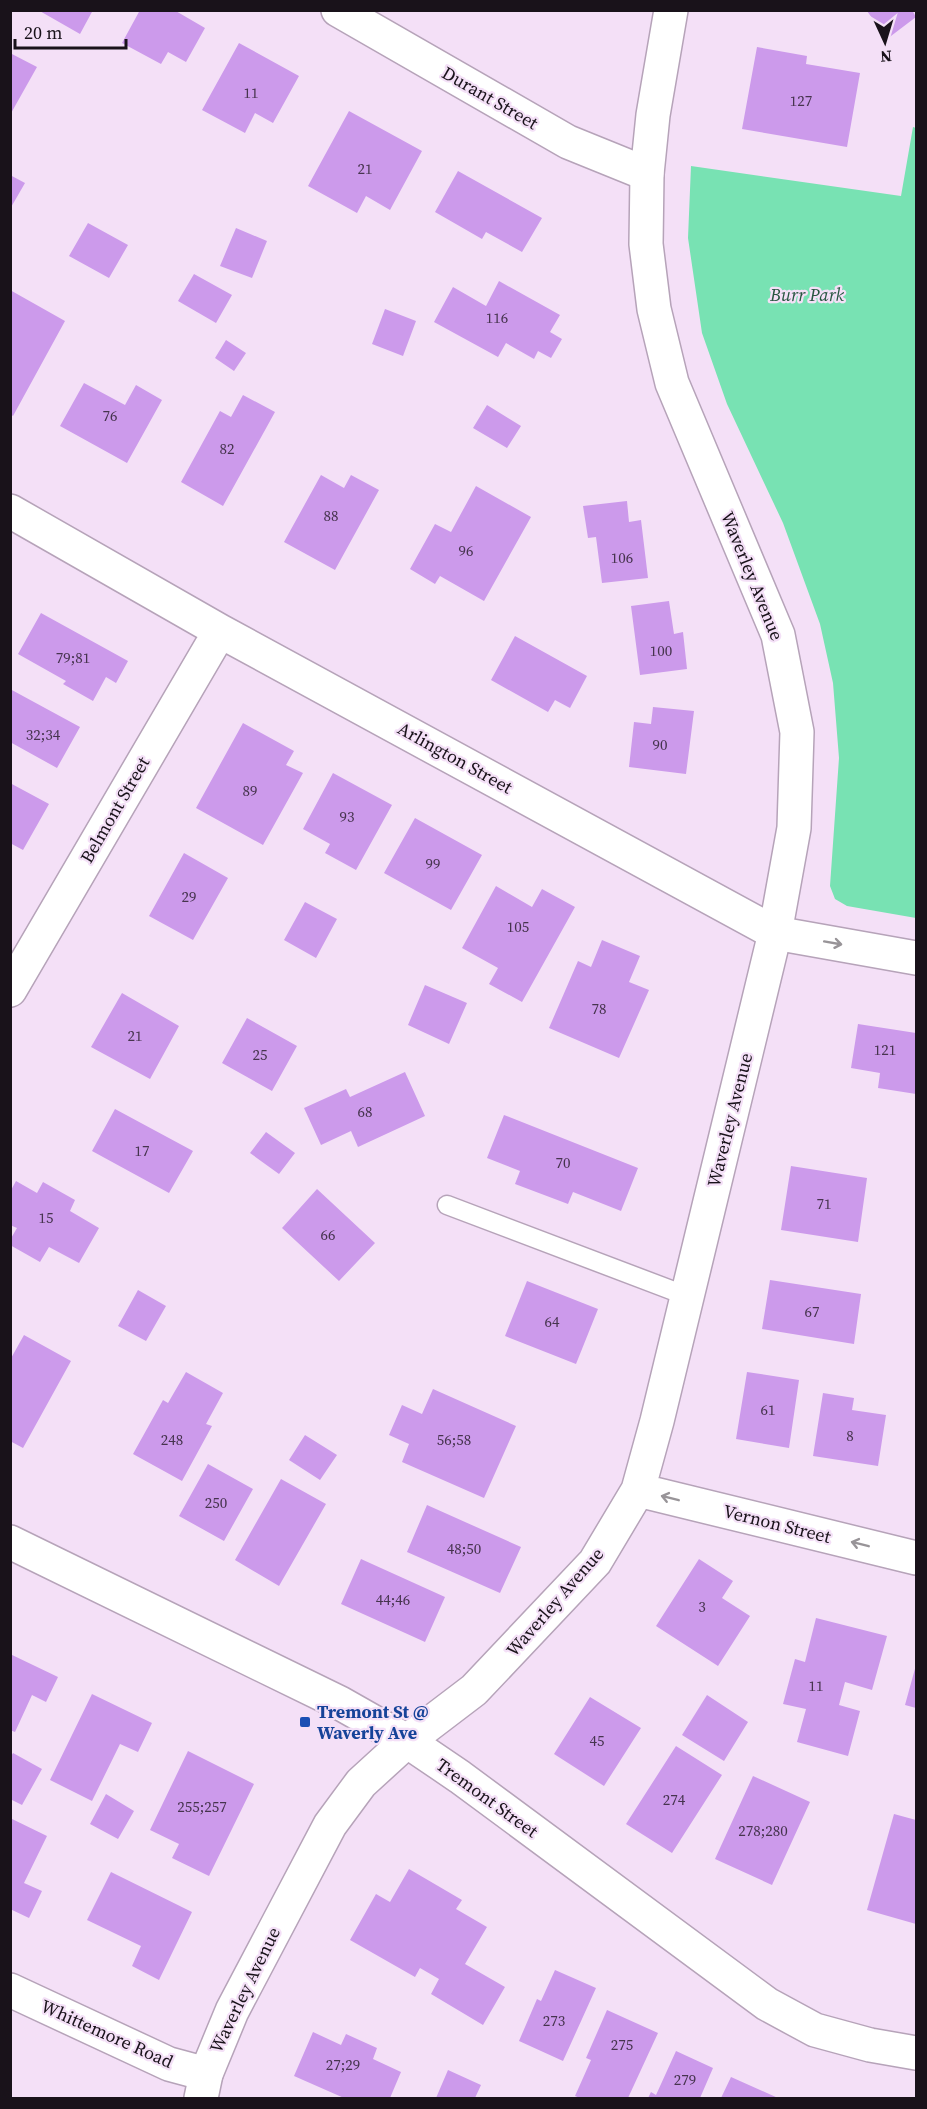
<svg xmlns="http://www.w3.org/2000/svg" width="927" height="2109" viewBox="0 0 927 2109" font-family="'Source Serif 4',serif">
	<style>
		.green { fill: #78e2b3 }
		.building { fill: #cc9aeb }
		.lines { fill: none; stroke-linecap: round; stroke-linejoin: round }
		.service-casing { stroke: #b6a3b9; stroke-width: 21 }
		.minor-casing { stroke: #b6a3b9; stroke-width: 36 }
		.tertiary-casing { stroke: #b6a3b9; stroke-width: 36 }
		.secondary-casing { stroke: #b6a3b9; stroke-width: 36 }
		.service { stroke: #fff; stroke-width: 18 }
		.minor { stroke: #fff; stroke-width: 33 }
		.tertiary { stroke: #fff; stroke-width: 33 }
		.secondary { stroke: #fff; stroke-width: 33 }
		.oneway { stroke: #989498 }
		.transit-dot { fill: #1a4fb4; stroke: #f4e0f7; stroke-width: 2 }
		.labels { text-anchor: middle; stroke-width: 4.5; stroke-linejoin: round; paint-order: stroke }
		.number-label { font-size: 15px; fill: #46344e }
		.street-label { font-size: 18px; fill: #19121a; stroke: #f4e0f7 }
		.park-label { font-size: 18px; font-style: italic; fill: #285641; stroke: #f4e0f7 }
		.transit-label { font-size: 18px; font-weight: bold; fill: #164399; stroke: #f4e0f7; text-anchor: start }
	</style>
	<rect width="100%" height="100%" fill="#f4e0f7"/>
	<path class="green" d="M913,127l3,1v790l-69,-12 -12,-7 -5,-13 9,-128 -6,-75 -13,-59 -37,-101 -56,-119 -25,-71 -14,-95 3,-72 210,30z"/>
	<path class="building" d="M38,10h55l-13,24z
		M140,10h34l31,18 -19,34 -18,-10 -7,12 -39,-21z
		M868,10h44l4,7 -29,22 -20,-28z
		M239,43l60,33 -26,47 -18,-10 -10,20 -43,-23z
		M757,47l50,9 -1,8 54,9 -13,74 -105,-18z
		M10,53l27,14 -27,48z
		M349,111l73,40 -32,59 -24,-14 -9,17 -49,-27z
		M458,171l84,47 -20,34 -36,-20 -4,7 -47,-27z
		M10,175l15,8 -15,26z
		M88,223l40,22 -19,33 -40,-22z
		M236,228l31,13 -15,37 -32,-12z
		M194,274l38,21 -16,28 -38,-22z
		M499,281l61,34 -10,17 12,7 -11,19 -13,-7 -4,8 -28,-16 -8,14 -64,-35 19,-35 33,19z
		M10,290l55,31 -52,95 -3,-2z
		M385,309l31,12 -13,35 -31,-12z
		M226,340l20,13 -12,18 -19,-13z
		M84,383l41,22 11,-20 26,15 -35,63 -67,-37z
		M243,395l32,17 -52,94 -42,-24 39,-71 11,6z
		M487,405l34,21 -14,22 -34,-20z
		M321,475l23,13 7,-13 28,15 -44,80 -51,-28z
		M476,486l55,31 -47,84 -44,-25 -5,8 -25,-15 25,-45 16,8z
		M627,501l2,21 12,-2 7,58 -46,5 -6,-46 -8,1 -5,-32z
		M669,601l5,33 9,-2 4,37 -47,6 -9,-69z
		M41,613l87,48 -12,22 -10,-6 -13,24 -30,-17 3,-3 -48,-27z
		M515,636l72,40 -17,32 -15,-8 -7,12 -57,-32z
		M10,689l70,38 -23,41 -47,-26z
		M653,707l41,4 -8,63 -57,-7 5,-45 17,2z
		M243,723l51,28 -8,14 17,8 -40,72 -67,-37z
		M333,773l59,32 -36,65 -31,-17 5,-9 -27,-15z
		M10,783l39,21 -26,46 -13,-7z
		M415,818l67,37 -31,55 -67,-37z
		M184,853l44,25 -35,62 -44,-24z
		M496,886l36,21 10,-18 33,18 -53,95 -33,-18 9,-16 -36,-20z
		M305,902l32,17 -21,39 -32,-18z
		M602,940l38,16 -11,26 20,8 -30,68 -70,-30 29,-67 13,6z
		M425,985l42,18 -18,41 -41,-19z
		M122,993l57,33 -29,53 -59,-32z
		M247,1018l50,28 -25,45 -50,-28z
		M858,1024l58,9v61l-38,-6 2,-15 -29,-5z
		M405,1072l20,44 -67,31 -7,-16 -30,14 -17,-37 42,-19 4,8z
		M115,1109l78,42 -24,42 -77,-42z
		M504,1115l134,53 -17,43 -48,-19 -5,12 -53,-20 5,-13 -33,-13z
		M266,1132l29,21 -16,21 -29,-21z
		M791,1166l76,12 -9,64 -77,-12z
		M16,1181l21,12 6,-11 32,18 -5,11 29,17 -20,35 -30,-16 -9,15 -30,-17v-5l7,-12 -7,-3v-33z
		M317,1189l58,54 -36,38 -57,-53z
		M770,1280l91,14 -7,50 -92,-15z
		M527,1281l71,28 -22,55 -71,-28z
		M138,1290l28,16 -20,35 -28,-15z
		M24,1335l47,26 -48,87 -13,-7v-81z
		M186,1372l37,21 -17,31 6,2 -30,55 -49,-27 30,-54 5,3z
		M747,1372l52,8 -10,68 -53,-9z
		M433,1389l83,37 -32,72 -82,-36 7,-18 -20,-9 13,-30 20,9z
		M823,1393l31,5 -2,12 34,5 -8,51 -65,-10z
		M305,1435l32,20 -17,25 -31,-20z
		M208,1464l45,25 -29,52 -45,-25z
		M281,1479l45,25 -47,82 -44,-26z
		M427,1505l94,42 -21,46 -93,-41z
		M361,1559l84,38 -20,45 -84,-38z
		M699,1559l34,22 -11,17 28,18 -32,50 -62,-40z
		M816,1618l71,18 -15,54 -27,-8 -6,23 21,6 -12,45 -51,-14 9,-33 -23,-5 12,-45 10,3z
		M10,1654l48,23 -12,25 -14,-7 -17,37 -5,-2z
		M916,1665v43l-11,-3z
		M92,1694l60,29 -14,29 -18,-8 -28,57 -42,-21z
		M707,1695l41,27 -24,39 -42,-26z
		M590,1697l51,31 -37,58 -50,-32z
		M676,1746l46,29 -50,78 -46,-29z
		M188,1751l66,33 -45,92 -37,-18 7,-14 -29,-14z
		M13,1753l29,16 -20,36 -12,-6v-41z
		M753,1776l57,26 -38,83 -57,-26z
		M106,1794l28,17 -16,28 -28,-15z
		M894,1814l22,6v104l-49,-14z
		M10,1818l37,18 -23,47 18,8 -13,27 -19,-9z
		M409,1869l53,31 -6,9 31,18 -22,37 40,23 -22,38 -52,-31 8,-15 -19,-11 -5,9 -65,-37 26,-46 14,8z
		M111,1872l81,40 -33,68 -27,-14 9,-20 -54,-26z
		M555,1970l41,18 -33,73 -44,-20 18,-42 4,2z
		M607,2010l51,23 -30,65h-48l-5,-2 16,-36 -5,-2z
		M313,2032l28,13 5,-11 31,14 -4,11 28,13 -11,26h-46l-50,-22z
		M676,2051l37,17 -13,30h-52l3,-6 5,3z
		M448,2070l33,15 -6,13h-39z
		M731,2077l47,21h-57z"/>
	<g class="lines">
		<defs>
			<path id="service" d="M447,1205l240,91"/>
			<path id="minor" d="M338,10l230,132 79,32
				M10,511l210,120 555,302 141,25
				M10,990l210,-359
				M10,1990l159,74 37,10"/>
			<path id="tertiary" d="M638,1490l278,68
				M201,2098l5,-24 26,-63 98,-186 31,-42 46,-42 67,-51 121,-128 43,-72 19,-69 118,-488 19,-105 3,-96 -19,-97 -106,-252 -18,-74 -8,-65 1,-70 6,-59 18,-105"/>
			<path id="secondary" d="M10,1542l330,161 67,38 53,36 307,227 48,26 55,15 46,8"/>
		</defs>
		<use href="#service" class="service-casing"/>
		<use href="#minor" class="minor-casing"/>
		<use href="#tertiary" class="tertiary-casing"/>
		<use href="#secondary" class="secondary-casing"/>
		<use href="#service" class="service"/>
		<use href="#minor" class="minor"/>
		<use href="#tertiary" class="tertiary"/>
		<use href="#secondary" class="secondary"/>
	</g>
	<defs><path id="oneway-shaft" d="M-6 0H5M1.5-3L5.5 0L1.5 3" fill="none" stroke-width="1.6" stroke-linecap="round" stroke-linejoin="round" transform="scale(1.5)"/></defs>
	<g class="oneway">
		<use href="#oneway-shaft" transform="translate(833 943) rotate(10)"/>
		<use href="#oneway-shaft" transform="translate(670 1498) rotate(-166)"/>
		<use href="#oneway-shaft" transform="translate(860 1544) rotate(-166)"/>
	</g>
	<rect class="transit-dot" x="299" y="1716" width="12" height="12" rx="3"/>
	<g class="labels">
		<g class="number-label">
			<text x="251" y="98">11</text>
			<text x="801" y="106">127</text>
			<text x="365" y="174">21</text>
			<text x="497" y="323">116</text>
			<text x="110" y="421">76</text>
			<text x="227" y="454">82</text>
			<text x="331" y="521">88</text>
			<text x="466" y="556">96</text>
			<text x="622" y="563">106</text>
			<text x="661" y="656">100</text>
			<text x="73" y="663">79;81</text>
			<text x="43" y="740">32;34</text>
			<text x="660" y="750">90</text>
			<text x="250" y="796">89</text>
			<text x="347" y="822">93</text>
			<text x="433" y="869">99</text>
			<text x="189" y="902">29</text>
			<text x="518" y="932">105</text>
			<text x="599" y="1014">78</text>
			<text x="135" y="1041">21</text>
			<text x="885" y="1055">121</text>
			<text x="260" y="1060">25</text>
			<text x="365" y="1117">68</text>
			<text x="142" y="1156">17</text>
			<text x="563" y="1168">70</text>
			<text x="824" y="1209">71</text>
			<text x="46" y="1223">15</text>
			<text x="328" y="1240">66</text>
			<text x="812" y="1317">67</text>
			<text x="552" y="1327">64</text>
			<text x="768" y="1415">61</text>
			<text x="850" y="1441">8</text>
			<text x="172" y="1445">248</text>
			<text x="454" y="1445">56;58</text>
			<text x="216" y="1508">250</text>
			<text x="464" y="1554">48;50</text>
			<text x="393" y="1605">44;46</text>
			<text x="702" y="1612">3</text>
			<text x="816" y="1691">11</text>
			<text x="597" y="1746">45</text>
			<text x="674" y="1805">274</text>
			<text x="202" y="1812">255;257</text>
			<text x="763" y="1836">278;280</text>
			<text x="554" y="2026">273</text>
			<text x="622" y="2050">275</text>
			<text x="343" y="2070">27;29</text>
			<text x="685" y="2085">279</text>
		</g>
		<g class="street-label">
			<text transform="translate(490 98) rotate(30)" y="6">Durant Street</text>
			<text transform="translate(752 576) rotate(68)" y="6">Waverley Avenue</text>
			<text transform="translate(455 758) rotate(29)" y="6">Arlington Street</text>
			<text transform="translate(115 810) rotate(-60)" y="6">Belmont Street</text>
			<text transform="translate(730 1120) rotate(-76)" y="6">Waverley Avenue</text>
			<text transform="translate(777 1524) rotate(14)" y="6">Vernon Street</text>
			<text transform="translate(555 1602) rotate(-49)" y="6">Waverley Avenue</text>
			<text transform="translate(487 1798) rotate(36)" y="6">Tremont Street</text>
			<text transform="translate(245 1990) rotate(-64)" y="6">Waverley Avenue</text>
			<text transform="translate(107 2034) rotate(24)" y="6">Whittemore Road</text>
		</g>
		<g class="park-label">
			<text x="807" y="301">Burr Park</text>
		</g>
		<g class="transit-label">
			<text x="317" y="1718">Tremont St @<tspan x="317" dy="21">Waverly Ave</tspan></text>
		</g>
	</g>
	<rect width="927" height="2109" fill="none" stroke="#19121a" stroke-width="24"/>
	<g transform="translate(885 42) rotate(176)" stroke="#f4e0f7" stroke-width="4.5" paint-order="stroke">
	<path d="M0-4.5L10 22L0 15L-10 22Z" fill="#19121a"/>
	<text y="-9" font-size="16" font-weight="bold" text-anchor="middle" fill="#19121a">N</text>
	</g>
	<path d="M15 39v9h111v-9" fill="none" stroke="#19121a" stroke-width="3"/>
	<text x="24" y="39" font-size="18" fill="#19121a" stroke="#f4e0f7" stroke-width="4.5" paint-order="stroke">20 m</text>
</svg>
